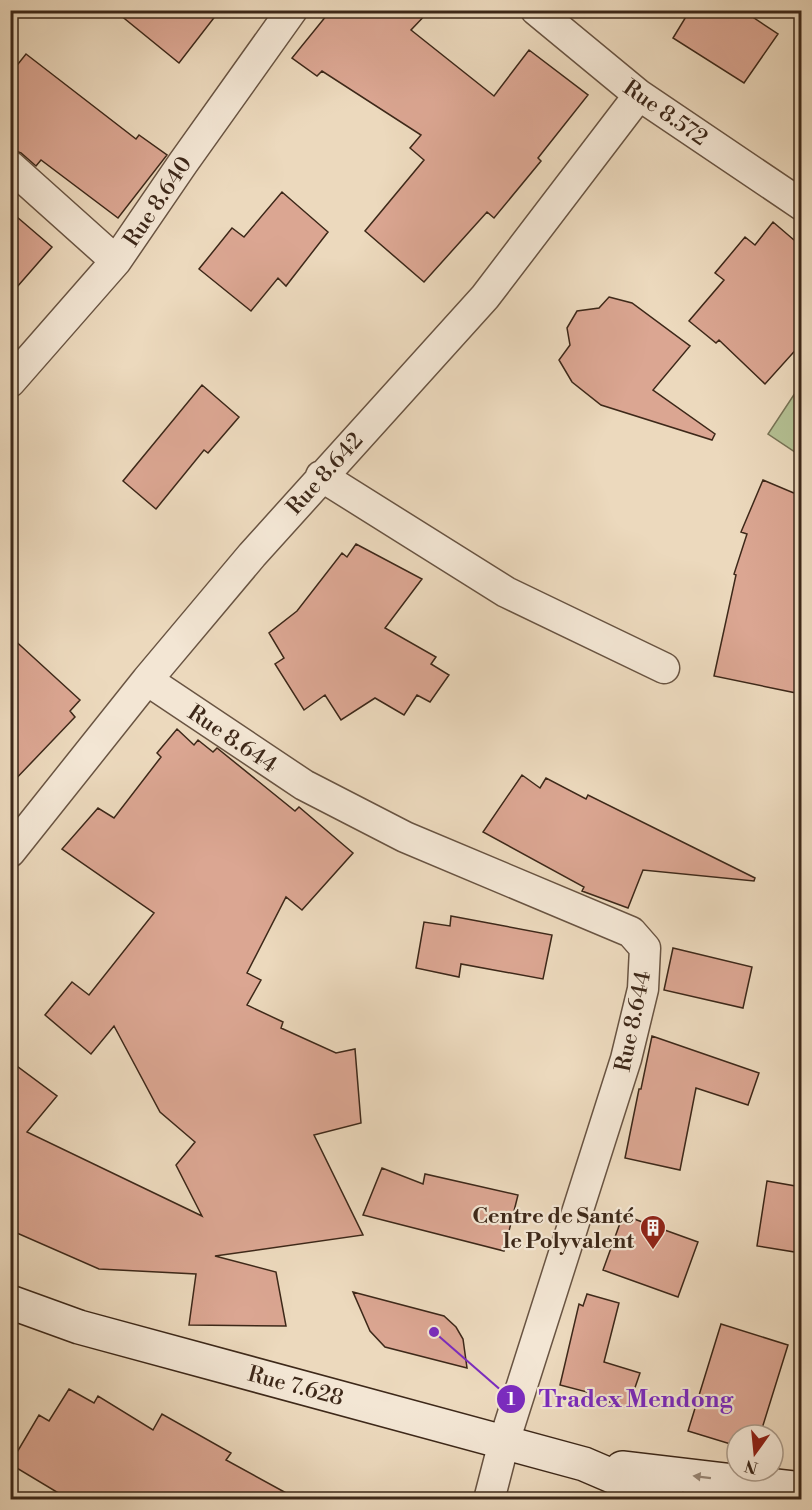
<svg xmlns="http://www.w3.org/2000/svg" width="812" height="1510" viewBox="0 0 812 1510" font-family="'Libre Bodoni',serif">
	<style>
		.green { fill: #b4c093; stroke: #787456; stroke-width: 1.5 }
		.building { fill: #dba692; stroke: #3d2819; stroke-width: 1.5 }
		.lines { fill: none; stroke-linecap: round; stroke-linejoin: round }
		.street-casing { stroke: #695442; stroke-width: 33 }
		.secondary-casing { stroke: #3d2819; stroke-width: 36 }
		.street { stroke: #f3e6d4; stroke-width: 30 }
		.secondary { stroke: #f3e6d4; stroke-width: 33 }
		.oneway { fill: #988776 }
		.labels { text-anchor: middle; stroke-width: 4.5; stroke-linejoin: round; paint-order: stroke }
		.street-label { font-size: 22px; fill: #3d2819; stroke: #f3e6d4 }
		.poi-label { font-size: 22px; font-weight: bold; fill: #3d2819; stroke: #f3e6d4; text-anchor: end }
		.leader { fill: none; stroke: #7b2cbf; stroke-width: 2 }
		.callout-dot { fill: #7b2cbf; stroke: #f3e6d4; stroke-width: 2 }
		.mark-label { font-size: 18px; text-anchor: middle; font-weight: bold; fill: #fff }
		.callout-label { font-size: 24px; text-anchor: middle; font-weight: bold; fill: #7b2cbf; stroke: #f3e6d4; stroke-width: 4.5; stroke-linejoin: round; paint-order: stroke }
	</style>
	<rect width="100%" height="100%" fill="#ecd9bd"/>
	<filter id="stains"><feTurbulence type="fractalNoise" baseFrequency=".00333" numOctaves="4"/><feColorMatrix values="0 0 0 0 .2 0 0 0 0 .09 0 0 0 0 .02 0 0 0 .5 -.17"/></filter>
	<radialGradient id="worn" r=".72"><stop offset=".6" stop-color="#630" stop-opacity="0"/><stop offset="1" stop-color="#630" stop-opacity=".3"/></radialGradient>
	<path class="green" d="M801,384v72l-33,-22z"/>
	<path class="building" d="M114,10h106l-41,53z
		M331,10h99l-19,20 83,66 35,-46 59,45 -50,63 3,3 -47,57 -7,-6 -63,70 -59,-51 59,-71 -14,-12 11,-13 -99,-64 -5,5 -25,-18z
		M690,10h52l36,24 -34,49 -71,-45z
		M26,54l110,85 3,-4 28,20 -49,63 -77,-58 -5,6 -15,-13 -11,-4v-75z
		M282,192l46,40 -42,54 -8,-8 -27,33 -52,-42 33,-41 12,9z
		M10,211l42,36 -42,48z
		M773,222l28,24v98l-36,40 -46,-44 -3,3 -27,-22 35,-41 -9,-7 30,-36 10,8z
		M609,297l23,6 58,43 -37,44 62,44 -3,6 -111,-35 -29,-23 -13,-22 11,-15 -3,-17 10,-17 22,-3z
		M202,385l37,32 -31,36 -4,-3 -48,59 -33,-28z
		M763,480l38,16v198l-87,-18 22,-101 -2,-1 13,-40 -6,-2z
		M356,544l66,35 -37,49 51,29 -5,7 18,11 -19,27 -13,-7 -13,20 -29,-17 -34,22 -16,-25 -21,15 -29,-46 9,-6 -15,-25 28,-22 45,-58 5,4z
		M10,636l70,64 -10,11 5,6 -65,68z
		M177,729l17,16 4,-5 15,12 4,-4 78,63 4,-4 54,46 -51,57 -16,-13 -39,76 14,7 -14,25 36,17 -2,6 55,25 19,-4 6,74 -47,12 49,100 -148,21 61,16 10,54 -97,-1 7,-51 -97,-5 -89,-39v-169l47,35 -30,36 175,84 -26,-51 19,-23 -35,-30 -46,-86 -23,28 -46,-39 27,-33 17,13 65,-82 -92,-64 36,-41 16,10 47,-61 -4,-4z
		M522,775l18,13 6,-10 40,21 2,-4 167,83 -1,3 -111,-11 -15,38 -46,-17 2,-4 -101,-55z
		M451,916l101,19 -9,44 -82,-15 -2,13 -43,-9 8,-46 26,4z
		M673,948l79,19 -9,41 -79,-18z
		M652,1036l107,37 -11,32 -52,-17 -16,82 -55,-12 14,-69h2z
		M382,1168l41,16 2,-10 93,21 -14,56 -141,-36z
		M767,1181l34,6v66l-44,-7z
		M623,1215l75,27 -20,55 -75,-27z
		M353,1292l91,24 12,11 7,12 4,29 -82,-21 -15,-16z
		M587,1294l32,9 -15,59 36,11 -12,35 -37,-12v-3l-31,-8 19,-81 4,2z
		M721,1324l67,21 -28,90h-23v11l-49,-15z
		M69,1389l25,14 4,-7 55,34 9,-16 69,39 -5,7 73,40h-229l-60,-36 29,-49 10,6z"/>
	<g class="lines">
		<defs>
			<path id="street" d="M536,10l103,85 163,110
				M10,166l106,95
				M10,382l106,-121 67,-98 109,-153
				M321,476l185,116 158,76
				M147,680l157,105 101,52 226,95 14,16 -2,41 -17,70 -122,383 -15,58
				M10,852l137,-172 105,-125 233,-258 154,-202"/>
			<path id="secondary" d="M10,1302l69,25 505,137 84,36
				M622,1468l180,21"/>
		</defs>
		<use href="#street" class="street-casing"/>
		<use href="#secondary" class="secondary-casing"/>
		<use href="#street" class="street"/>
		<use href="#secondary" class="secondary"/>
	</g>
	<defs><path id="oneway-solid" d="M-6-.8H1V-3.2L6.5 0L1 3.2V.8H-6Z" transform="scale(1.5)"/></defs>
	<use class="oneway" href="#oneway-solid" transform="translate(702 1477) rotate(-173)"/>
	<defs>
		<symbol id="building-pin" viewBox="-11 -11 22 30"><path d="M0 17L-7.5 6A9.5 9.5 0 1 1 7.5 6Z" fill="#8f2418" stroke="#f3e6d4"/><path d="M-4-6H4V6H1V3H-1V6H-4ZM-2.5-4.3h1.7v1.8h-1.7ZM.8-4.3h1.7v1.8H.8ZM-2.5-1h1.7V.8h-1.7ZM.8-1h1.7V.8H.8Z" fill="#fff"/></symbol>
	</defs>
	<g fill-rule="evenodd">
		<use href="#building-pin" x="638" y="1213" width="30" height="40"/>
	</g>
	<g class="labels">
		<g class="street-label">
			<text transform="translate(666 112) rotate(35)" y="8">Rue 8.572</text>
			<text transform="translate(157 201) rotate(-56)" y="8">Rue 8.640</text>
			<text transform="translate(324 473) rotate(-48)" y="8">Rue 8.642</text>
			<text transform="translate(233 738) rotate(34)" y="8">Rue 8.644</text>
			<text transform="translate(632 1021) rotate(-78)" y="8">Rue 8.644</text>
			<text transform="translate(296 1385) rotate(15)" y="8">Rue 7.628</text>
		</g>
		<g class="poi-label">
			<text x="634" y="1223">Centre de Santé<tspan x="634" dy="25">le Polyvalent</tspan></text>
		</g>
	</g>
	<path class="leader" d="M434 1332L511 1399"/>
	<g class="callout-dot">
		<circle cx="434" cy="1332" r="6"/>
		<circle cx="511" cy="1399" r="15"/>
	</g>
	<g class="mark-label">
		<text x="511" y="1405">1</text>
	</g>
	<g class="callout-label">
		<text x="636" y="1407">Tradex Mendong</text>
	</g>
	<rect width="812" height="1510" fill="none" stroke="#ecd9bd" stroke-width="36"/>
	<rect x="12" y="12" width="788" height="1486" fill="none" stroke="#3d2819" stroke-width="3"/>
	<rect x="18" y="18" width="776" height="1474" fill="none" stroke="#3d2819" stroke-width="1.5"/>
	<g transform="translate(755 1453) rotate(195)"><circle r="28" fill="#f3e6d4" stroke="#aa9a89" stroke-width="1.5"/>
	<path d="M0-4.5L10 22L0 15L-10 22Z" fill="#8f2418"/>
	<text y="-9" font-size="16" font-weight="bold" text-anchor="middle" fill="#3d2819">N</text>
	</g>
	<rect width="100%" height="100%" filter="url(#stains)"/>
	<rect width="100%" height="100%" fill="url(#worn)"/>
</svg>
